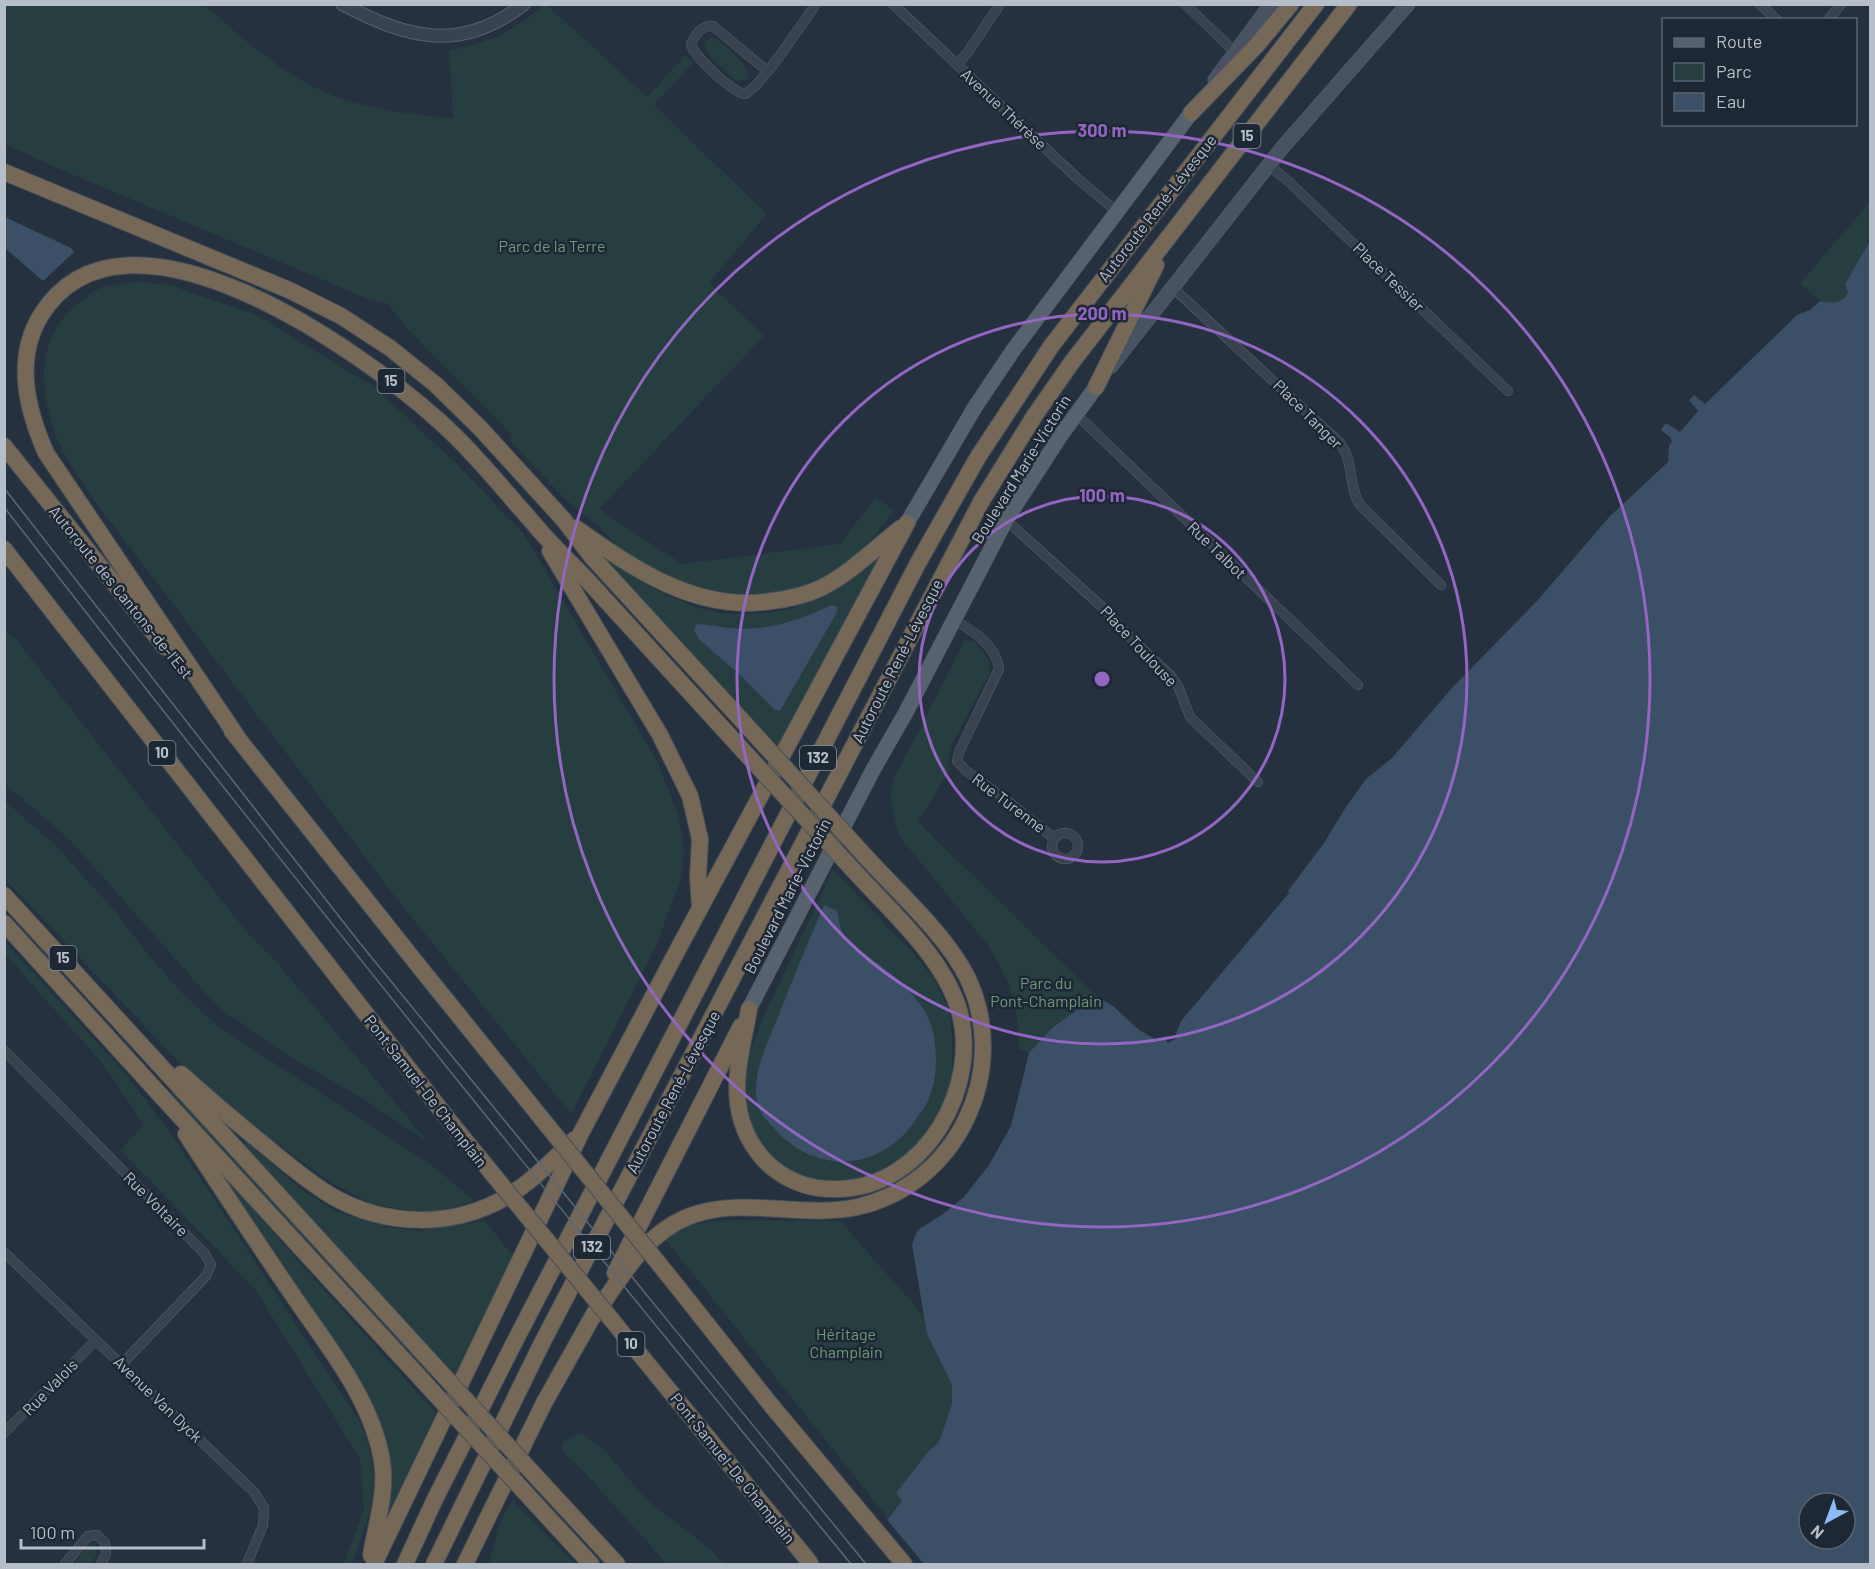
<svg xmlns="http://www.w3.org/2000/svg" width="1875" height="1569" viewBox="0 0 1875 1569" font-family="Barlow,sans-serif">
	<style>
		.green { fill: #273e40 }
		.water { fill: #3b4f67; fill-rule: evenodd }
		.pier { fill: #25313f }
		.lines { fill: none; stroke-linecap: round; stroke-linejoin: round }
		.minor-casing { stroke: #57616c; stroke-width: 10 }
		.tertiary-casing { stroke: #57616c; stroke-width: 14 }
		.secondary-casing { stroke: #57616c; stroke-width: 15 }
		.primary-casing { stroke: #434c58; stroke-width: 16 }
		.motorway-casing { stroke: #444e59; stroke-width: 18 }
		.minor { stroke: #39434f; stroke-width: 9 }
		.tertiary { stroke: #39434f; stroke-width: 12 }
		.secondary { stroke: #485262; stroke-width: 14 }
		.primary { stroke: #58626f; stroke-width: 15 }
		.motorway { stroke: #756857; stroke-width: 16 }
		.tram { stroke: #5c6776; stroke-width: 1.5 }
		.motorway-bridge-casing { stroke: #444e59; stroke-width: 18; stroke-linecap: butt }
		.motorway-bridge { stroke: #756857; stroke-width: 16 }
		.ring { fill: none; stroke: #9366c3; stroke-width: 3 }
		.labels { text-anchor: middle; stroke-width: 5; stroke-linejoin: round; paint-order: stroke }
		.shield { fill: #1e2834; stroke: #88919c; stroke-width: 1.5 }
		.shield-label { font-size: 15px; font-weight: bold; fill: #b6bec9 }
		.street-label { font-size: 16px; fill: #b6bec9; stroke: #1e2834 }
		.park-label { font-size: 16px; fill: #6d9a76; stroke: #1e2834 }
		.centre { fill: #9366c3; stroke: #1e2834; stroke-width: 3 }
		.ring-label { font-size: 18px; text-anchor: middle; font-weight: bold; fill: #9366c3; stroke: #1e2834; stroke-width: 5; stroke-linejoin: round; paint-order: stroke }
	</style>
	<rect width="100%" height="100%" fill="#25313f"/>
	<path class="green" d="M5,5h200c37,34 86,77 135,93 36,12 75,17 113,20l-4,-68c35,-5 69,-20 94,-45h4l100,92 38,-41 8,7 -39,42 113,109 -58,69 55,53 -165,173 83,55 158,-20 35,-46 20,12 -30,38 -22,18 -22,14 -23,9 -35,8 -56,-4 -52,-22 -37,-24 -19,-21 -34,-27 -56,-60 4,-4 -110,-111 -15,-20 -22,-6 -311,-131 -50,-23z
		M711,37c10,3 37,28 38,38l-3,5 -9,1 -3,-2 -27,-26 -3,-9z
		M1870,202v39l-25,43 3,10c-15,22 -34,1 -48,-11z
		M140,282l30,3 88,31 115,70 82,76 69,72 134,229 20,52 6,33 -3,29 -23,65 -87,172 -171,-211 -306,-403c-10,-15 -21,-31 -30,-47 -23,-43 -33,-110 9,-145 9,-7 20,-18 30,-21 12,-3 25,-4 37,-5z
		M874,560l4,2 -90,167 -13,20 -169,-184 2,-4c27,16 55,35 85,45 62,20 136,3 181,-46z
		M4,632l11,6 234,297 24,23 156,185 -64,-43 -76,-44 -71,-49 -148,-167 -65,-56z
		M965,640l10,3 15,20 -1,11 -37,70 -5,18 3,8 -32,52 178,174 -44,32 -23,25 -10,-4c-1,-45 -7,-66 -32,-105l-86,-106c-7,-18 -14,-39 -7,-59z
		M5,801l51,45 58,64 32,42 38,43 36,33 210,136 44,36 -20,7 -30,6 -52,-9 -35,-18 -21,-14 -71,-52 -46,-37 -194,-204z
		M833,870l77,80 22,26 16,32 4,29v34l-4,23 -10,24 -17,22 -19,17 -27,17 -24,9 -24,1 -41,-14 -26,-24 -13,-31 -3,-38 6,-24 13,-35z
		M4,941l120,131 48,63 188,287c24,58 13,86 -8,142h-8l20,-55 -4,-50 -105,-170 -135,-139 24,-25 -40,-60 -99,-111z
		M173,1091l257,280 -3,5 -259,-282z
		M245,1141l57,49 33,21 53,16 29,4 68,-10 28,35 -59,121 -212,-232z
		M227,1179l73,84 136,150 -47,99 -3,-1c3,-30 6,-55 -5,-84l-156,-247z
		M720,1220l120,1 84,95 3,18 25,51v19l-13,38 -12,11 -31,40 6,8 -15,16 -222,-278 27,-14z
		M580,1433c31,16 47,49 73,72 24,20 51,35 71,59h-57l-81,-90 -22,-21 -2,-6 2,-6z
		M513,1500l62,64h-86l12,-45z
		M93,1544l3,2v10l-5,8h-17l12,-16z"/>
	<path class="water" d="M5,217l66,31 3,4 -31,29 -38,-33z
		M1870,241v1323h-1010l3,-15 39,-48 -6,-8 31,-40 12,-11 13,-38v-19l-25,-51 -15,-89 3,-9 3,-6 25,-16 21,-17 25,-32 22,-39 18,-73 23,-25 44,-32 17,10 26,24 16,9 10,-1 3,5 9,-5 -1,-4 5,-13 108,-128 -1,-2 36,-48 22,-36 20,-28 26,-21 60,-70 85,-87 73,-85 58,-54 1,-16 3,-4 -2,-5 -9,-7 5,-7 14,9 18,-21 -9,-11 5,-5 11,9 92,-89 13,-5 10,-9c13,2 21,4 28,-8l-3,-9zM1809,1503h36v36h-36z
		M831,605l7,2 -1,5 -57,99 -5,-1 -34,-34 -41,-36 -6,-9 3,-7c16,1 32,5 48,5 30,-1 59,-10 86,-24z
		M824,905l13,6c2,7 2,16 6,22 7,12 20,19 30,27 26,19 56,44 61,77 3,19 3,40 -4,58 -2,9 -9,17 -14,24 -34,53 -101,57 -142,9 -10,-10 -18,-20 -18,-35 -1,-26 12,-51 21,-74 15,-38 31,-76 47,-114z"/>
	<path class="pier" d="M884,1516l40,48h-67l3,-17z"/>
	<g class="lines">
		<defs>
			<path id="minor" d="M893,4l184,174 40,34
				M1185,4l50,48
				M1760,4l17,16
				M1828,20l13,-16
				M957,65l11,-13 32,-48
				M767,71l-54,-45c-11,-1 -18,9 -22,18 2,12 42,49 54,50 16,-7 58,-72 71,-90
				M1269,165l20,17 219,209
				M1172,287l168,156c14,18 8,43 20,62l81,80
				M1076,414l282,271
				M1006,520l105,95 7,11 53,50 7,10 12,31 68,65
				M954,620c18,10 43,26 45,49l-39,81 -3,11 8,9 35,25 55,44
				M1052 846a13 13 0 1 1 26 0a13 13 0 1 1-26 0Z
				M4,1050l201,204 6,11 -5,11 -84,88
				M4,1252l250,240 10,16 -1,17 -16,39
				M4,1433l92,-93
				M65,1564l23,-28 9,-1 8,8 1,11 -5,10"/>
			<path id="tertiary" d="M342,4c65,34 118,50 182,0"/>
			<path id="secondary" d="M1215,80l56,-76
				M1111,366l171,-218 126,-144"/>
			<path id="primary" d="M907,523l68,-116 39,-58 177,-236
				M749,1009l125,-241 31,-54 101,-194 55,-85 35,-48"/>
			<path id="motorway" d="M1191,113l66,-68 34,-41
				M4,172l285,118 52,26 49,32 45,36 45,44 83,91 29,38 166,181
				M1096,387l60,-122
				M4,446l161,201
				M576,528c58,41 121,85 196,73 16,-2 34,-6 49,-13 30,-15 54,-40 80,-60
				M4,549l447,574
				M550,551l110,184 30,61 10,43 -2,38 2,30
				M232,731l190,239
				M238,738l-192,-285c-19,-43 -32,-94 -5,-138 83,-133 319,35 397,105 36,32 65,69 97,105 17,21 37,38 55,58 53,58 106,116 158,173
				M4,895l430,470
				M4,923l159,175 261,284
				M749,1009c-5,31 -15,63 -11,94 3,26 16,50 36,66 18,14 41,21 64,20 87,-1 145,-104 120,-182 -16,-50 -66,-95 -101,-133
				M181,1074c28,25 57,50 87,74 20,17 40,33 62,47 55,32 123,34 178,1 25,-15 45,-37 66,-56
				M186,1134c35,54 70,107 106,160 34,50 80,105 90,167 5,31 -6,64 -11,94
				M615,1273l126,-247
				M676,1285l95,120 133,159
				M594,1316c26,-37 51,-83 96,-100 53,-20 112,3 167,-9 100,-22 154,-136 111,-228 -20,-42 -69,-86 -102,-122
				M542,1483l75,81
				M532,1500l59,64
				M374,1564l207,-431 95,-180 231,-430
				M405,1564l30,-65 78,-154 405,-782 60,-106 74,-112 264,-341
				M434,1564l108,-221 439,-841 54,-87 37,-53 277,-358
				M465,1564l79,-161 54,-96"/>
		</defs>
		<use href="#minor" class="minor-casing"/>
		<use href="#tertiary" class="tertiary-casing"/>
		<use href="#secondary" class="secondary-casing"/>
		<use href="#primary" class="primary-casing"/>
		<use href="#motorway" class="motorway-casing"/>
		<use href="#minor" class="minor"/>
		<use href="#tertiary" class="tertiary"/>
		<use href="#secondary" class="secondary"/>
		<use href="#primary" class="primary"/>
		<use href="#motorway" class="motorway"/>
		<path class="tram" d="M4,488l355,454 507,622
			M4,507c277,357 560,708 847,1057"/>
		<defs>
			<path id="motorway-bridge" d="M758,738l108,119
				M748,756l109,118
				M422,970l254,315
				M451,1123l360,441
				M434,1365l108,118
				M424,1382l108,118"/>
		</defs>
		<use href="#motorway-bridge" class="motorway-bridge-casing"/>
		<use href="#motorway-bridge" class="motorway-bridge"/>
	</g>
	<g class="ring">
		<circle cx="1102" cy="679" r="183"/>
		<circle cx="1102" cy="679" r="365"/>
		<circle cx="1102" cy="679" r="548"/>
	</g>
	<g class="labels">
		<g class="shield">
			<rect x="1233.5" y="124" width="27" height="24" rx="4.5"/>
			<rect x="377.5" y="369" width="27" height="24" rx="4.5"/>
			<rect x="148.5" y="741" width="27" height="24" rx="4.5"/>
			<rect x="800" y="746" width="36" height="24" rx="4.5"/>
			<rect x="49.5" y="946" width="27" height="24" rx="4.5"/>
			<rect x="574" y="1235" width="36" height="24" rx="4.5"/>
			<rect x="617.5" y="1332" width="27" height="24" rx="4.5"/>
		</g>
		<g class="shield-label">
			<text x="1247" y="141">15</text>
			<text x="391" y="386">15</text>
			<text x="162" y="758">10</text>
			<text x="818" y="763">132</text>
			<text x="63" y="963">15</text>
			<text x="592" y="1252">132</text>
			<text x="631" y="1349">10</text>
		</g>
		<g class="street-label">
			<text transform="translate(1004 109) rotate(43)" y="6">Avenue Thérèse</text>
			<text transform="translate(1157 208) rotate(-52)" y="6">Autoroute René-Lévesque</text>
			<text transform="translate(1389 277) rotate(44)" y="6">Place Tessier</text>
			<text transform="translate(1308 414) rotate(45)" y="6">Place Tanger</text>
			<text transform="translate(1021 469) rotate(-58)" y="6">Boulevard Marie-Victorin</text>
			<text transform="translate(1217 550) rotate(44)" y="6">Rue Talbot</text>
			<text transform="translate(121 592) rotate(51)" y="6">Autoroute des Cantons-de-l'Est</text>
			<text transform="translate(1139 646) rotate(47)" y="6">Place Toulouse</text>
			<text transform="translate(897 661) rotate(-63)" y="6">Autoroute René-Lévesque</text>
			<text transform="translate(1009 803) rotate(37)" y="6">Rue Turenne</text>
			<text transform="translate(787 896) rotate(-63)" y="6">Boulevard Marie-Victorin</text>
			<text transform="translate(426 1091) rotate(52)" y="6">Pont Samuel-De Champlain</text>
			<text transform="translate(673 1092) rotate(-62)" y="6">Autoroute René-Lévesque</text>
			<text transform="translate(156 1204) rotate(45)" y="6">Rue Voltaire</text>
			<text transform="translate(50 1387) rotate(-46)" y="6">Rue Valois</text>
			<text transform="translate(158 1399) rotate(44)" y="6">Avenue Van Dyck</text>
			<text transform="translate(733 1468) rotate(51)" y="6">Pont Samuel-De Champlain</text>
		</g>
		<g class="park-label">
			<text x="552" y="252">Parc de la Terre</text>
			<text x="1046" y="989">Parc du<tspan x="1046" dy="18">Pont-Champlain</tspan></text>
			<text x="846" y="1340">Héritage<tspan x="846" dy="18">Champlain</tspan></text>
		</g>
	</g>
	<circle cx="1102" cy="679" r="9" class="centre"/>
	<g class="ring-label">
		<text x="1102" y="137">300 m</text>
		<text x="1102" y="320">200 m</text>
		<text x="1102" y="502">100 m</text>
	</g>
	<rect width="1875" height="1569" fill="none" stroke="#b6bec9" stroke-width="12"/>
	<rect x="1662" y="18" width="195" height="108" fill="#1e2834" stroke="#5b6470" stroke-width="1.5"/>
	<rect x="1674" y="38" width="30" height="9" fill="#58626f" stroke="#5b6470" stroke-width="1.5"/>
	<text x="1716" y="48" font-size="18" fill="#b6bec9">Route</text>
	<rect x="1674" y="63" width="30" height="18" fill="#273e40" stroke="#5b6470" stroke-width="1.5"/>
	<text x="1716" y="78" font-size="18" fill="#b6bec9">Parc</text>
	<rect x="1674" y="93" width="30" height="18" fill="#3b4f67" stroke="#5b6470" stroke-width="1.5"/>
	<text x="1716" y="108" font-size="18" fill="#b6bec9">Eau</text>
	<g transform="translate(1827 1521) rotate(221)"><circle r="28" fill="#1e2834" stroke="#5b6470" stroke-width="1.5"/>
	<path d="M0-4.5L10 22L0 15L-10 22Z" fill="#8fb9f6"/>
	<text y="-9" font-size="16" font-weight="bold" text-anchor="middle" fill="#b6bec9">N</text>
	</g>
	<path d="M21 1539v9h183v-9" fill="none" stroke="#b6bec9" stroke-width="3"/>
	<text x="30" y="1539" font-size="18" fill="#b6bec9" stroke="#1e2834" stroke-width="4.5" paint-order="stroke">100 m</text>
</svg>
